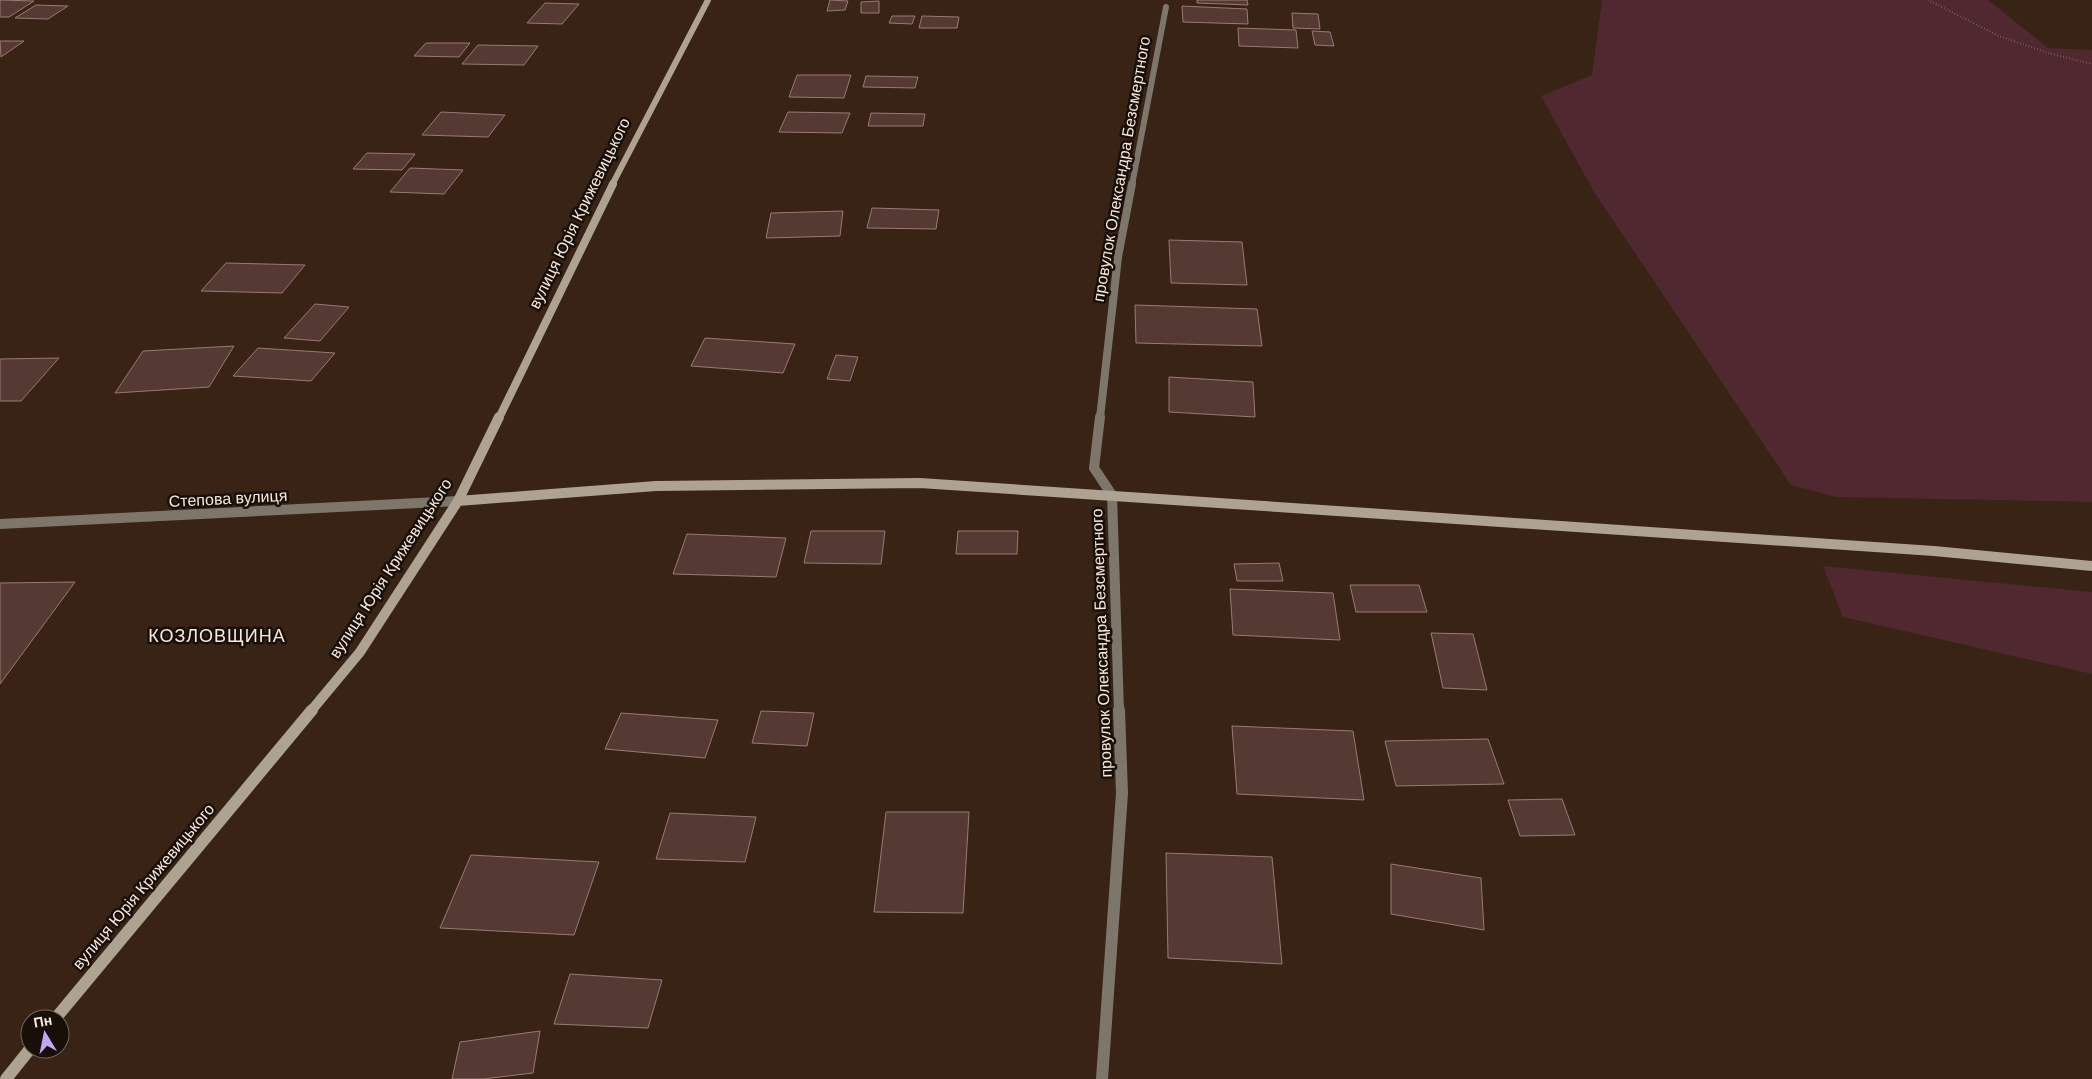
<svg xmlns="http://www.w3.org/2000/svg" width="2092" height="1079" viewBox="0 0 2092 1079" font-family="Helvetica,sans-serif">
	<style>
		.green { fill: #502830 }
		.building { fill: #553a34; stroke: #997a73 }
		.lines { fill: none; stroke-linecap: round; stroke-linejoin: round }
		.path { stroke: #968478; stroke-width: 2; stroke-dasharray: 0.5 2.5; stroke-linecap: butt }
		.street-far3 { stroke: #7d766b; stroke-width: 6 }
		.street-far2 { stroke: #7d766b; stroke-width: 8 }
		.street-far1 { stroke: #7d766b; stroke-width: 10 }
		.street { stroke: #7d766b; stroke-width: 12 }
		.secondary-far3 { stroke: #aea291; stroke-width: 6 }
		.secondary-far2 { stroke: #aea291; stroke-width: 8 }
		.secondary-far1 { stroke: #aea291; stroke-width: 10 }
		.secondary { stroke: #aea291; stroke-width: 12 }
		.labels { text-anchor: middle; stroke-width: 5; stroke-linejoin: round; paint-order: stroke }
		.street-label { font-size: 16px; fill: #f8e9e0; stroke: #190f09 }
		.neighbourhood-label { font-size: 18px; letter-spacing: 1px; fill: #f8e9e0; stroke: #190f09 }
	</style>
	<rect width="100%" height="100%" fill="#382315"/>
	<path class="green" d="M1602,0h386l60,48 44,2v452l-256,-5 -45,-12 -197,-293 -53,-96 51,-21z
		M1823,566l269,26v82l-249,-57z"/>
	<path class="building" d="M0,0l34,1 -25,16h-9z
		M830,0l18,1 -3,9 -18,1z
		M1197,0h50l1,5 -51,-2z
		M879,1v12h-18v-11z
		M545,3l34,1 -17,20 -35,-1z
		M36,5l32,1 -20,13 -33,-1z
		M1182,6l65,3 1,15 -65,-2z
		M1292,13l26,1 2,15 -27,-1z
		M892,16h23l-3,8 -23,-1z
		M922,16l37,1 -2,11h-38z
		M1238,28l58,2 2,18 -59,-2z
		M1312,31l18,1 4,14 -19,-1z
		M0,41h24l-23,16z
		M426,43h44l-11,14 -45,-1z
		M478,45l60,1 -14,19 -62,-1z
		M797,75h54l-7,23 -55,-1z
		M866,76l52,1 -3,11 -52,-1z
		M441,112l64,3 -17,22 -66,-2z
		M788,112l62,1 -8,20 -63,-1z
		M871,113l54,1 -2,12h-55z
		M367,153l48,1 -13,16 -49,-1z
		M410,168l53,2 -19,24 -54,-2z
		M872,208l67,2 -3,19 -69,-1z
		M843,211l-3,25 -74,2 5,-25z
		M1169,240l73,2 5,43 -76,-2z
		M226,263l79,2 -23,28 -81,-2z
		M315,304l34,3 -29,34 -36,-3z
		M1135,305l122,4 5,37 -126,-3z
		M705,338l90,6 -12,29 -92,-7z
		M234,346l-25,41 -94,6 28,-42z
		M258,348l77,5 -24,28 -78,-5z
		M836,355l22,2 -8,24 -23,-2z
		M59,358l-38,43h-21v-42z
		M1169,377l84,5 2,35 -86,-5z
		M811,531h74l-4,33 -77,-1z
		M958,531h60l-1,23h-61z
		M687,534l99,4 -10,39 -103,-3z
		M1279,563l4,18h-46l-3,-17z
		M75,582l-75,102v-101z
		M1350,585h69l8,27h-71z
		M1230,589l103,4 7,47 -107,-5z
		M1431,633l42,1 14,56 -44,-2z
		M761,711l53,2 -7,33 -55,-3z
		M621,713l97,7 -13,38 -100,-9z
		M1232,726l121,5 11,69 -127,-6z
		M1488,739l16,45 -108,2 -11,-45z
		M1562,799l13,36 -55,1 -12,-36z
		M886,812h83l-6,101 -89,-1z
		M670,813l86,4 -11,45 -89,-3z
		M1166,853l106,4 10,107 -114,-6z
		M471,855l128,7 -25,73 -134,-7z
		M1391,864l90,14 3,52 -93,-16z
		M570,974l92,6 -14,48 -94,-4z
		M540,1031l-7,42 -50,6h-31l8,-37z"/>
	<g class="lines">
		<path class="path" d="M1928,0l71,36 49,17 44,11"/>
		<path class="street-far3" d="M1132,185l34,-178"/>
		<path class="street-far2" d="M1100,418l18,-161 14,-73"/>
		<path class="street-far1" d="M1100,417l-6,51 18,27 7,216
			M0,524l458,-23"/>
		<path class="street" d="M1102,1079l20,-286 -3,-83"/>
		<path class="secondary-far3" d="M612,185l96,-185"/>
		<path class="secondary-far2" d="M499,418l114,-234"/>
		<path class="secondary-far1" d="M458,501l198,-15 264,-3 1014,68 158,15
			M311,711l49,-59 98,-151 41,-84"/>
		<path class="secondary" d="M55,1019l257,-309
			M6,1079l24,-30"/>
	</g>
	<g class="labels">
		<g class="street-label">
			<text transform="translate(1121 169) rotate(-80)" y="6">провулок Олександра Безсмертного</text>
			<text transform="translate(579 213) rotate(-64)" y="6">вулиця Юрія Крижевицького</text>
			<text transform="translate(228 498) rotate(-3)" y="6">Степова вулиця</text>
			<text transform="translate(390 568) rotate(-57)" y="6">вулиця Юрія Крижевицького</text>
			<text transform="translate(1101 643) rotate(-92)" y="6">провулок Олександра Безсмертного</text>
			<text transform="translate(143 886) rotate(-50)" y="6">вулиця Юрія Крижевицького</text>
		</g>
		<g class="neighbourhood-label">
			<text x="217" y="642">КОЗЛОВЩИНА</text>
		</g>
	</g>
	<g transform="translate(45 1034) rotate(350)"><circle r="24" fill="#190f09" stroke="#72665f"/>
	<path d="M0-4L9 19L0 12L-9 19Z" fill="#c1a8f3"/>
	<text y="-8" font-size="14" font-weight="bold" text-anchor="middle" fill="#f8e9e0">Пн</text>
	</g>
</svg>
